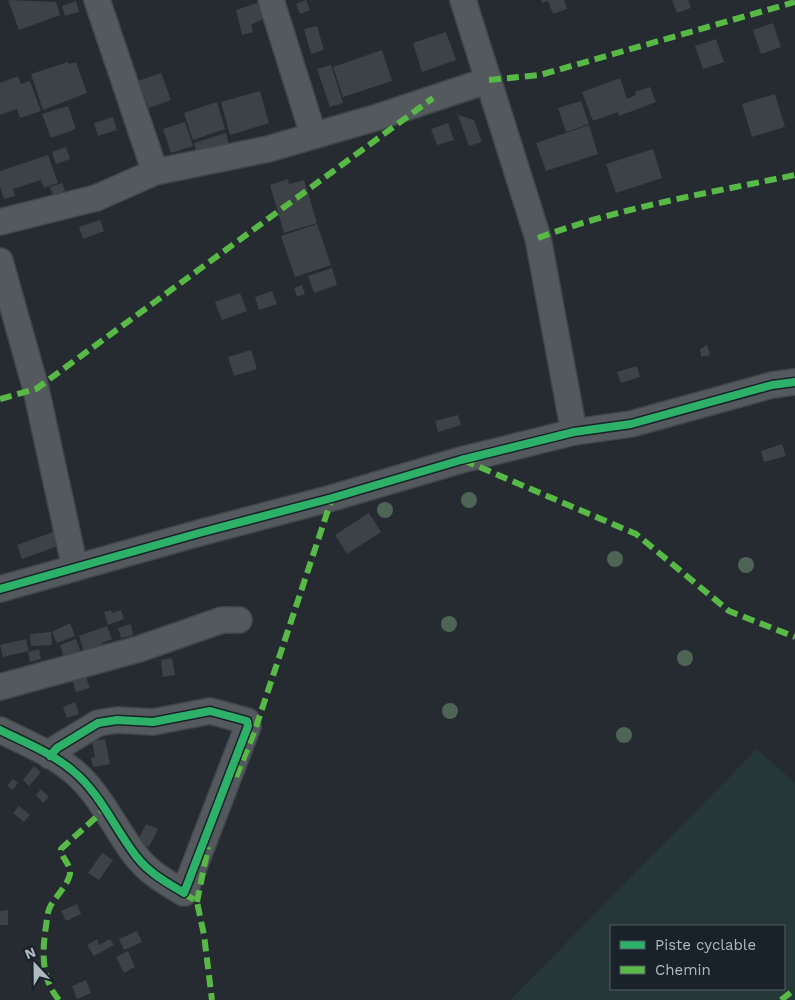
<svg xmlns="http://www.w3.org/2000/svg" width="795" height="1000" viewBox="0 0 795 1000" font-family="'Work Sans',sans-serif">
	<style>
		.green { fill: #253736; fill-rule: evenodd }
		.building { fill: #3d4246 }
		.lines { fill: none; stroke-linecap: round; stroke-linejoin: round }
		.minor-casing { stroke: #42474a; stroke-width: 28 }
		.minor { stroke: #54595e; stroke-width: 25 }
		.quiet { stroke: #58b947; stroke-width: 6; stroke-dasharray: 12 6; stroke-linecap: butt }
		.cycleway-casing { stroke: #192229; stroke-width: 11 }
		.cycleway { stroke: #2db169; stroke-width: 8 }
		.tree { fill: #4e6555 }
	</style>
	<rect width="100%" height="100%" fill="#252b30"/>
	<!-- green -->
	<path class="green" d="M757,749L795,783V1000H510ZM611,926H784V989H611Z"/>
	<!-- building -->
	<g class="building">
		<polygon points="8,0 56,2 60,15 19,30"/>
		<polygon points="306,0 310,10 300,14 296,4"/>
		<polygon points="541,0 564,0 567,9 553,14 548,1 542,3"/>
		<polygon points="672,0 688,0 691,8 677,13"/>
		<polygon points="76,1 79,12 65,16 62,6"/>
		<polygon points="257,3 263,19 251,25 253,32 242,35 236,10"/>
		<polygon points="773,23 781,47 761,54 753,30"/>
		<polygon points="317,26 324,50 311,54 304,29"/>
		<polygon points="446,32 456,60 422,72 413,43"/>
		<polygon points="716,39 724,62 703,69 695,46"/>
		<polygon points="382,50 392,81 343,97 333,67"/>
		<polygon points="68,62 69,64 76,62 87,93 43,110 31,74"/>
		<polygon points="331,65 343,103 330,107 317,69"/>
		<polygon points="161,73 171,100 149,108 138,81"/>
		<polygon points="18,76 21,84 30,81 41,111 20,118 17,109 0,115 0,83"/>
		<polygon points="620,78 627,99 636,95 635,92 650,87 656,102 619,116 618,112 593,121 582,92"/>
		<polygon points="260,91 269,123 230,135 221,102"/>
		<polygon points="775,94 785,127 752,137 742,104"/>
		<polygon points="581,101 589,124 566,132 558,108"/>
		<polygon points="217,102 225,129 193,140 184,113"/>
		<polygon points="68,106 76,129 51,138 42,114"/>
		<polygon points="458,115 474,120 482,142 469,146"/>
		<polygon points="113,117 117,130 98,136 94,123"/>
		<polygon points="185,122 193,146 171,153 163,129"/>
		<polygon points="448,123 454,140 437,145 431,129"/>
		<polygon points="589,125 598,154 546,171 536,143"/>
		<polygon points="226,133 229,145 197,154 194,143"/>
		<polygon points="66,147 70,159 56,164 52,152"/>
		<polygon points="653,149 662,178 616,193 606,164"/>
		<polygon points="48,155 58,183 44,188 41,180 13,189 15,196 4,199 0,187 0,171"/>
		<polygon points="288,179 289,184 304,180 317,223 284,233 270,185"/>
		<polygon points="62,183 65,191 53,195 50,187"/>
		<polygon points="100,220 104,231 83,239 79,227"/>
		<polygon points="317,224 331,265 295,277 281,236"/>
		<polygon points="332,268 337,285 314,293 308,276"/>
		<polygon points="302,285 305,294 297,297 294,288"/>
		<polygon points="272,291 277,304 259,310 255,297"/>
		<polygon points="240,293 247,311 222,320 215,302"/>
		<polygon points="707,345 710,355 701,357 700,349"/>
		<polygon points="251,350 257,369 234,376 228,357"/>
		<polygon points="637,366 640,377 621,383 617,372"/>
		<polygon points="458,415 461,425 438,432 435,421"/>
		<polygon points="782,444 786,456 764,462 761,451"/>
		<polygon points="369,513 381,532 347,554 335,535"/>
		<polygon points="53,532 58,546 22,559 17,545"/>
		<polygon points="111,610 112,613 121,610 124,619 108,625 104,612"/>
		<polygon points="70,623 75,636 57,643 52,632"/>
		<polygon points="131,624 133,635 121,638 118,628"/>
		<polygon points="107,626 112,639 102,643 104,648 85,655 79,636"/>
		<polygon points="51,632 52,645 31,646 30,634"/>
		<polygon points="26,639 29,651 3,657 0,645"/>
		<polygon points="76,639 80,650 64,657 60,645"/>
		<polygon points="39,649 41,659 30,662 28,652"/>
		<polygon points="172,658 175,675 163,677 161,660"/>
		<polygon points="85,675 90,688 76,692 72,679"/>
		<polygon points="75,702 79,714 67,718 63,707"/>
		<polygon points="105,739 110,764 93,767 91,758 95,757 92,741"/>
		<polygon points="34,766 41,772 29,786 23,780"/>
		<polygon points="13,779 18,783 13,790 7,786"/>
		<polygon points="41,789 49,797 43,803 36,795"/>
		<polygon points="19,806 30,815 24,822 13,813"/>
		<polygon points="146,824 158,829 149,847 137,842"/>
		<polygon points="102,853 113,860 99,880 88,873"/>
		<polygon points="77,904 81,914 66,921 61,911"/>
		<polygon points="8,910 8,925 0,925 0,911"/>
		<polygon points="137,931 142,942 124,950 119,939"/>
		<polygon points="97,939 99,945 110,939 114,945 94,956 87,945"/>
		<polygon points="128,951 135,967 124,973 116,957"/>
		<polygon points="86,980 91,993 77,999 72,986"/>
	</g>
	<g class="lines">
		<defs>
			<g id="minor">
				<polyline points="97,0 155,172"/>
				<polyline points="271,0 313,134"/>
				<polyline points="463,0 538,238 574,432"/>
				<polyline points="0,222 96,198 155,172 268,149 378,117 489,80"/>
				<polyline points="0,261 36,389 75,568"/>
				<polyline points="0,589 199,533 332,498 461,460 574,432 631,424 772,385 795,382"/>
				<polyline points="0,687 139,649 222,620 239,620"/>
				<path d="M0,730C24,742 52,753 73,771C100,793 115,829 136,856C149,873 166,882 184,893L248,726L247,721L210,711L153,722L117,720L98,723L57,748L50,756"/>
			</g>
		</defs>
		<!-- minor casing -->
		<use href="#minor" class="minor-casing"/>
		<!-- minor -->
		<use href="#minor" class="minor"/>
		<!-- quiet -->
		<g class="quiet">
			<polyline points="489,80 540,75 795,2"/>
			<path d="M538,238C621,207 709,193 795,175"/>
			<polyline points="0,399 36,389 433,98"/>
			<polyline points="463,460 636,534 729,611 795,637"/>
			<polyline points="236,777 255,730 332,498"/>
			<polyline points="184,893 197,902 204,935 212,1000"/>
			<polyline points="197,902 208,847"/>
			<path d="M59,1000C41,979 42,952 46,926C47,920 47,913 50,907C55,897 68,885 70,874C71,864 61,858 61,849L104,810"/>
			<polyline points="781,1000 795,989"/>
		</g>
		<defs>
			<g id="cycleway">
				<polyline points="0,589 199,533 332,498 461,460 574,432 631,424 772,385 795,382"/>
				<path d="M0,730C24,742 52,753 73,771C100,793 115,829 136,856C149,873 166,882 184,893L248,726L247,721L210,711L153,722L117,720L98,723L57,748L50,756"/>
			</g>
		</defs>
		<!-- cycleway casing -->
		<use href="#cycleway" class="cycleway-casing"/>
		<!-- cycleway -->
		<use href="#cycleway" class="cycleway"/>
	</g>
	<!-- trees -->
	<g class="tree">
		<circle cx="469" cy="500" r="8"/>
		<circle cx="385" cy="510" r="8"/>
		<circle cx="615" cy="559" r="8"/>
		<circle cx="746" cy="565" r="8"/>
		<circle cx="449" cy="624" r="8"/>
		<circle cx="685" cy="658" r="8"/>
		<circle cx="450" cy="711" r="8"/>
		<circle cx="624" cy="735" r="8"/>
	</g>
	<!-- legend -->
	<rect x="610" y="925" width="175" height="65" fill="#192229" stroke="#555e66"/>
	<rect x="620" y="941" width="25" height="8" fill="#2db169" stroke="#555e66"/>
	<text x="655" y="950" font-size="15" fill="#aeb8c1">Piste cyclable</text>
	<rect x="620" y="966" width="25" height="8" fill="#58b947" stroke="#555e66"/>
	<text x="655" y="975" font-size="15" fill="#aeb8c1">Chemin</text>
	<!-- north arrow -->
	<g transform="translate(35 965) rotate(338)" stroke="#192229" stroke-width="4" paint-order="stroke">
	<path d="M0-4L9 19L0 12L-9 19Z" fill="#aeb8c1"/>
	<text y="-8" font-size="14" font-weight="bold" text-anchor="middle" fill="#aeb8c1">N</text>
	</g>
</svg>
